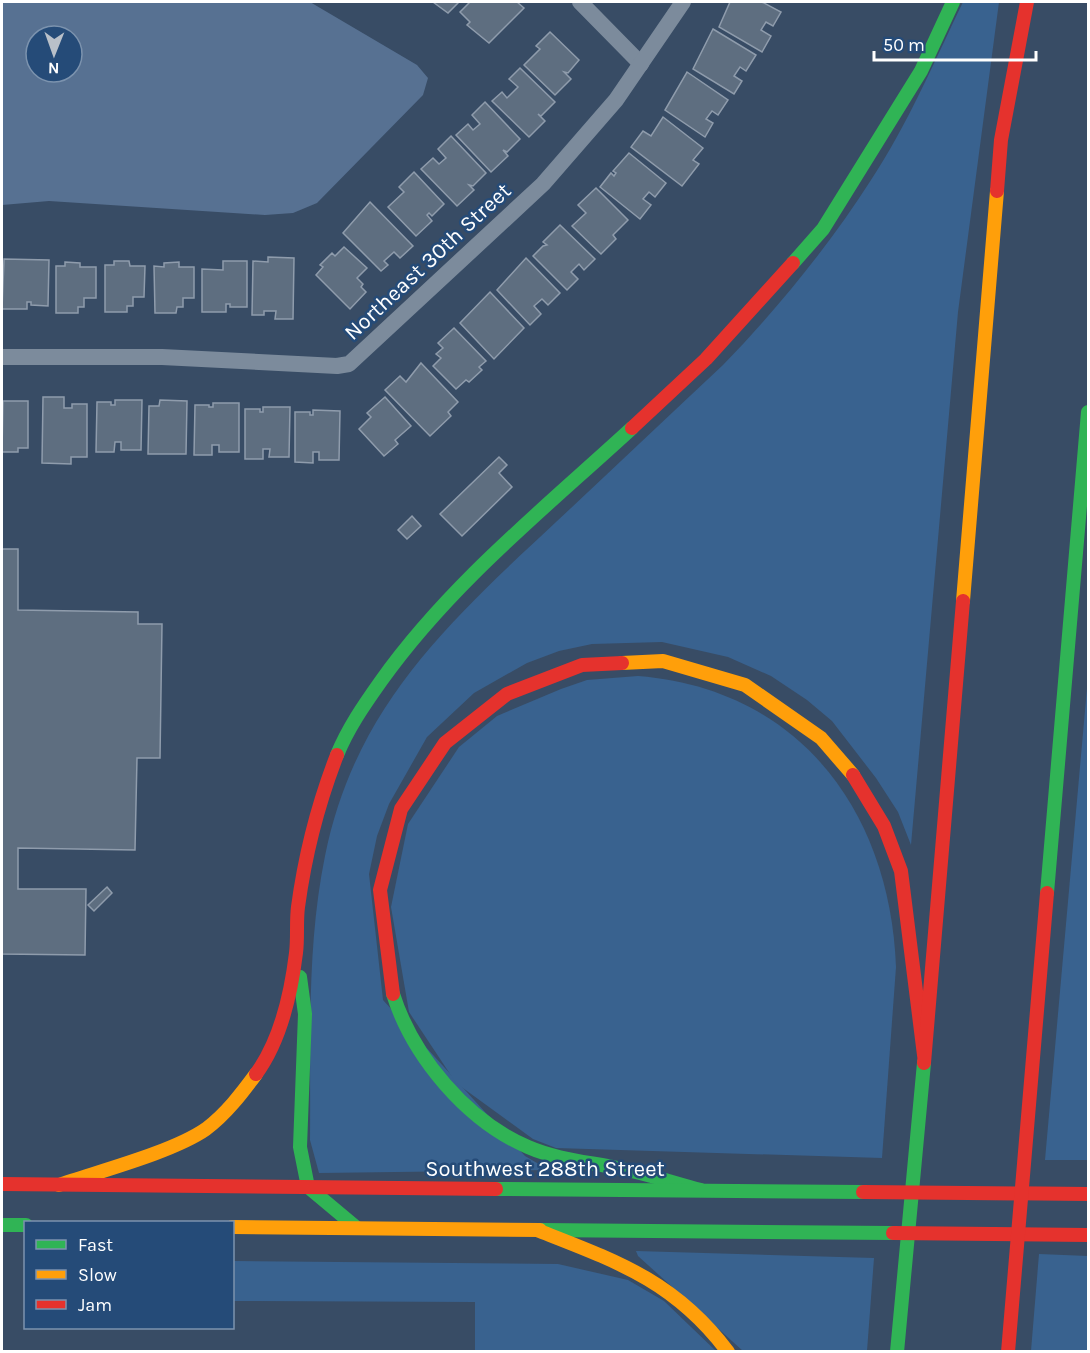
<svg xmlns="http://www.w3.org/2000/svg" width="1090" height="1353" viewBox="0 0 1090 1353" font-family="Karla,sans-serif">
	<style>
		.green { fill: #39628f }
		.water { fill: #577192; fill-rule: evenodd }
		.building { fill: #5e6e80; stroke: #8f9cac; stroke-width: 1.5 }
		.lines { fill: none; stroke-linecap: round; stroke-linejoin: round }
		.street { stroke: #7c8b9c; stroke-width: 16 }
		.fast { stroke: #30b455; stroke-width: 14 }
		.slow { stroke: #ff9f0a; stroke-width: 14 }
		.jam { stroke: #e5322d; stroke-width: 14 }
		.labels { text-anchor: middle; stroke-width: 5; stroke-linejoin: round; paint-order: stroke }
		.street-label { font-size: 22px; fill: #fff; stroke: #254b78 }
	</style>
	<rect width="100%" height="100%" fill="#384c65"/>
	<!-- green -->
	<g class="green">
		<path d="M963,2H999L958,312L911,845L898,812L876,778L832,721L807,700L771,676L728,657L662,642L592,644L559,651L527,663L474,693L427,737L389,804L377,836L369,874L383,1000L525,1156L549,1170L319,1173L310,1140C311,1046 306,949 325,856C355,706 450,621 556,522C612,470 667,417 723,365C778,308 828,247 871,180C908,124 934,62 963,2Z"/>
		<path d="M638,676C800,689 890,812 896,967L882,1158L556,1148L533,1139L456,1083L409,1012L391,907L408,824L459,747L497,716L561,689L587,680Z"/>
		<polygon points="1088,677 1088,1160 1045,1160"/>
		<polygon points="636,1251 874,1258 867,1351 743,1351 638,1256"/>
		<polygon points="1039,1254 1088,1256 1088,1351 1031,1351"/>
		<polygon points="233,1261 558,1264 628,1280 664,1301 716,1351 475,1351 475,1302 233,1301"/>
	</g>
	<!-- water -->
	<path class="water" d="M2,2H310L417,65L428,78L423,95L317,203L293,213L265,215L49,201L2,205ZM36,36H72V72H36Z"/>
	<!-- building -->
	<g class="building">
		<polygon points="433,2 459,2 448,13"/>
		<polygon points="470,2 517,2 524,8 489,43 467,25 470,22 460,12"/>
		<polygon points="730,2 762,2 781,12 773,26 766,22 761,30 771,36 762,52 719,27"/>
		<polygon points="713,29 756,55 746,71 740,67 734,76 742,81 734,94 693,69"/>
		<polygon points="550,32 579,60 568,73 564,72 571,79 555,95 524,65 540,49 536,46"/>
		<polygon points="520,68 555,102 541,116 538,114 545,121 529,137 492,101 502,92 507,98 518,87 509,79"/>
		<polygon points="687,72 728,100 718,115 712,111 706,119 713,123 705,137 665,110"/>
		<polygon points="485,102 520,139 507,152 503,150 508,156 491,172 456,135 468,124 473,130 480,124 472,115"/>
		<polygon points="663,117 703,148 693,160 699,164 682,186 631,147 643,131 651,136"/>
		<polygon points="451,136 486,173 473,186 469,185 474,190 457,206 421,169 433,158 439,164 446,158 438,149"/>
		<polygon points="629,153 666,183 655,197 649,192 643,199 651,205 640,219 600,187 611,173 614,176 616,173 613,171"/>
		<polygon points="414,172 444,204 432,216 429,213 427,215 432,221 416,236 388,207 404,192 399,187"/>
		<polygon points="596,188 628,220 613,235 616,239 601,254 572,226 586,213 578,205"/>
		<polygon points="370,202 413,246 400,258 394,252 384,261 388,265 381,271 343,233"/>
		<polygon points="560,225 595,259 584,270 579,264 571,272 578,279 567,290 533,256 543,246 547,245 543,242"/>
		<polygon points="344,247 367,268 357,278 363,284 361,287 366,292 350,309 316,275 323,267 320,265 332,253 335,256"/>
		<polygon points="268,257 294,258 293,319 275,319 276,311 264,311 264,315 252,315 253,261 268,262"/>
		<polygon points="526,258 560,293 548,305 542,299 534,306 541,314 530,325 497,290"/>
		<polygon points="4,259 49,260 48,306 31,305 31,302 27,302 27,309 2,309"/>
		<polygon points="114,261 129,261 130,266 145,266 144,297 133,297 133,306 127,306 127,312 105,312 105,265 114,265"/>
		<polygon points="223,261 247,261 247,307 230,307 230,304 226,304 226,312 202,312 202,269 223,270"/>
		<polygon points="65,262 80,263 80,267 96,267 96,298 84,298 84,307 78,307 78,313 56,313 56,266 65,266"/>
		<polygon points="179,262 179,267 194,267 194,298 183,298 183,307 177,307 176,313 155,313 154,266 164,267 164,263"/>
		<polygon points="490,292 524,328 494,359 460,323"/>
		<polygon points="454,328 486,361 479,367 482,370 469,382 466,380 456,389 433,366 441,358 436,354 443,348 438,343"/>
		<polygon points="421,363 458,402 448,412 451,416 430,436 385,390 400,376 406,382"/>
		<polygon points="43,397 64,397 64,408 72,408 72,404 87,404 87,457 71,457 71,464 42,463"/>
		<polygon points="385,397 411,426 395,440 398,444 384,456 359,429 371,417 367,413"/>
		<polygon points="115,400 142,400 141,450 121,450 121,442 115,442 114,452 96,452 97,402 111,402 111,405 115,405"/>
		<polygon points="160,400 187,401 186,454 148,454 149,406 159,406"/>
		<polygon points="3,401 28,401 28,448 18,448 18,452 2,452"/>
		<polygon points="213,403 239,403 239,452 219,452 219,445 212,445 212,455 194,455 195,405 209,405 209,407 213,407"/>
		<polygon points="263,407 290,407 289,457 269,457 270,449 263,449 263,459 245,459 245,409 260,409 260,412 263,412"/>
		<polygon points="313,410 340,411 339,460 319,460 319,452 313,452 313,463 295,462 295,412 310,412 310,415 313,415"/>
		<polygon points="499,457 507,465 499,473 512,487 462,536 440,514"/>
		<polygon points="412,516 421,526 407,539 398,530"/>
		<polygon points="2,549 18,549 18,610 138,612 138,624 162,624 160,758 137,758 135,850 18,848 18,889 86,889 85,955 2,954"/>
		<polygon points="107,887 112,893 94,911 88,905"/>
	</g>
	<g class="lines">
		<!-- street -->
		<g class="street">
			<polyline points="580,2 641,64"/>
			<polyline points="2,357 162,357 337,366 349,364 543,184 616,100 683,2"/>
		</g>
		<!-- fast -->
		<g class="fast">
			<polyline points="793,263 823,229 921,71 953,2"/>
			<path d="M337,755C348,728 364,705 381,681C450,584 545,508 632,428"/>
			<polyline points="1047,893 1088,412"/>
			<polyline points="300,977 305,1014 300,1147 308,1187 357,1228"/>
			<path d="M393,994C413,1057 467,1121 528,1147C558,1160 590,1162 622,1169C648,1174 674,1183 701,1190"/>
			<polyline points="496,1189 863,1192"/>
			<polyline points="2,1225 26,1225"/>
			<polyline points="540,1230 893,1233"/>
			<polyline points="897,1352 924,1063"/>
		</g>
		<!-- slow -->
		<g class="slow">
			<polyline points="963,601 997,191"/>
			<polyline points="622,663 663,661 745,685 821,738 853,775"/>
			<path d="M59,1185C100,1171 173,1152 206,1129C226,1114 242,1093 256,1074"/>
			<polyline points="232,1227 540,1230"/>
			<path d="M537,1230C616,1261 675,1281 728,1352"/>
		</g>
		<!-- jam -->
		<g class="jam">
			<polyline points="997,191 1001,140 1027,2"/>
			<polyline points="632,428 706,359 793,263"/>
			<polyline points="853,775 884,826 901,871 924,1055"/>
			<polyline points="393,994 380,890 401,809 445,743 507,694 582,665 622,663"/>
			<polyline points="924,1063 963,601"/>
			<path d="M256,1074C281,1040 291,994 296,953C298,938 296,922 298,907C305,855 318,804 337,755"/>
			<polyline points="2,1184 496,1189"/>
			<polyline points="863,1192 1088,1194"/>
			<polyline points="893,1233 1088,1235"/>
			<polyline points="1008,1352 1047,893"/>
		</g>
	</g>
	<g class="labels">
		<!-- street labels -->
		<g class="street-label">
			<text transform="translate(427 261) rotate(-43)" y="8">Northeast 30th Street</text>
			<text x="545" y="1176">Southwest 288th Street</text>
		</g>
	</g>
	<!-- border -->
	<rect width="1090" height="1353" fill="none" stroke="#ffffff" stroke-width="6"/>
	<!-- legend -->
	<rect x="24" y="1221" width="210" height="108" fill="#254b78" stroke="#7c93ae" stroke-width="1.5"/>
	<rect x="36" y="1240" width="30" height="9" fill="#30b455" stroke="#7c93ae" stroke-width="1.5"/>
	<text x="78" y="1251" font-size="18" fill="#ffffff">Fast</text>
	<rect x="36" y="1270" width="30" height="9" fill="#ff9f0a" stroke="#7c93ae" stroke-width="1.5"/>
	<text x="78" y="1281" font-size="18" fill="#ffffff">Slow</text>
	<rect x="36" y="1300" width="30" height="9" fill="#e5322d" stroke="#7c93ae" stroke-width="1.5"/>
	<text x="78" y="1311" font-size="18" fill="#ffffff">Jam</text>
	<!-- north arrow -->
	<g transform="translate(54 54) rotate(181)"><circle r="28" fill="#254b78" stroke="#7c93ae" stroke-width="1.5"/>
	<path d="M0-4.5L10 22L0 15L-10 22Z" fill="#b9c0c9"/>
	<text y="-9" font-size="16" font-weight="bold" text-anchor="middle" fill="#ffffff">N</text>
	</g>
	<!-- scale -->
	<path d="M874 51v9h162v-9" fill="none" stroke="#ffffff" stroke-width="3"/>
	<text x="883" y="51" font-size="18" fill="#ffffff" stroke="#254b78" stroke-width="4.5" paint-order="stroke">50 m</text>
</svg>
